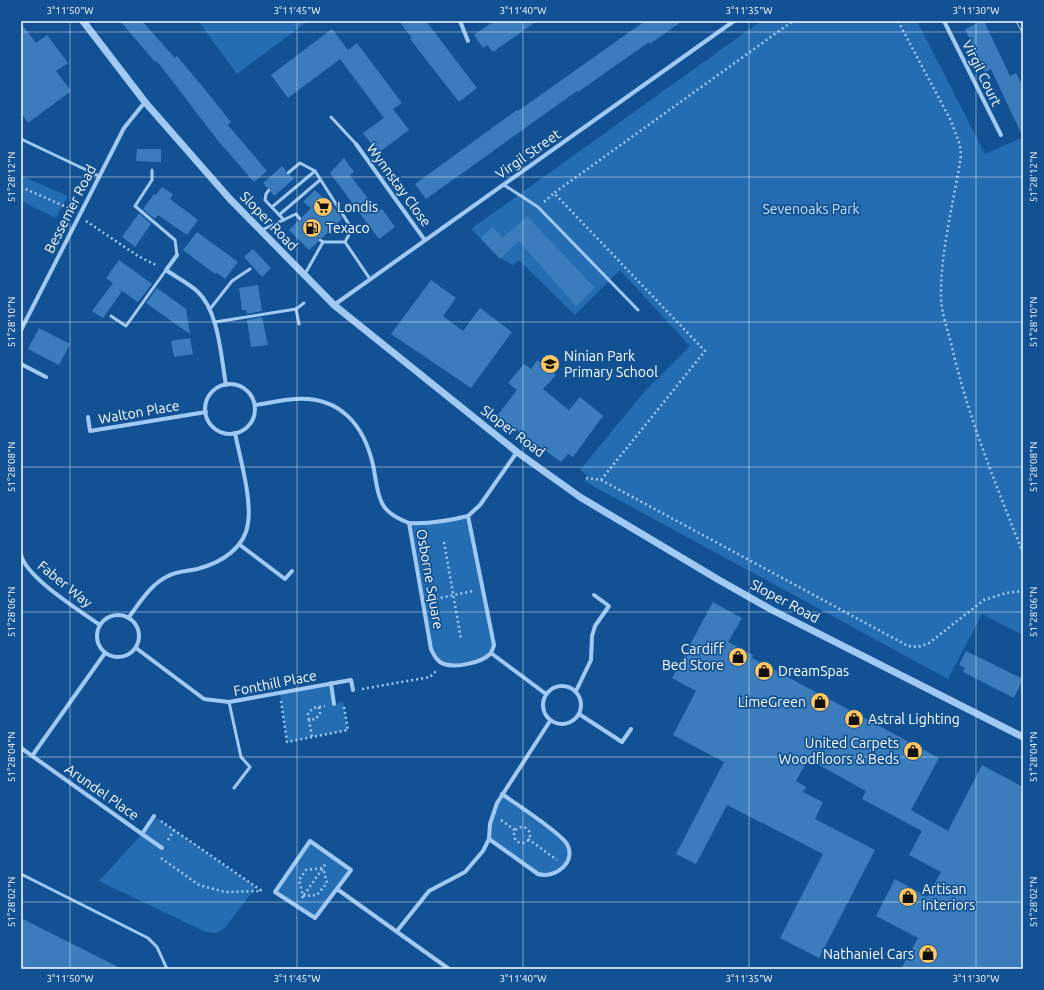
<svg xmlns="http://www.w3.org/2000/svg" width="1044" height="990" viewBox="0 0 1044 990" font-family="Ubuntu,sans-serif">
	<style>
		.green { fill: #246db3 }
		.building { fill: #3b7cbc }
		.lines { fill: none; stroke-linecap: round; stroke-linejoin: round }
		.path { stroke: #a0caf3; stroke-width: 2.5; stroke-dasharray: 2 3; stroke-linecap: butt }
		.service { stroke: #a0caf3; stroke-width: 3 }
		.minor { stroke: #a0caf3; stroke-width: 4 }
		.tertiary { stroke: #a0caf3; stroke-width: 7 }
		.rail-casing { stroke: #fff; stroke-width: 4.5 }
		.rail { stroke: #125294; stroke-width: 3; stroke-dasharray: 9; stroke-linecap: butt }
		.ticks { fill: none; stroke: #fff; stroke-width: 1; stroke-opacity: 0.45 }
		.labels { text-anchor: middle; stroke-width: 3.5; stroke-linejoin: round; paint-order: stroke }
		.street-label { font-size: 14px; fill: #fff; stroke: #125294 }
		.poi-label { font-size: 14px; fill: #fff; stroke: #125294; text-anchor: start }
		.park-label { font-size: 14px; fill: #c7e3fd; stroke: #125294 }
		.neatline { fill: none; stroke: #fff; stroke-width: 1.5 }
		.ticks-label { font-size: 10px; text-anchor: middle; fill: #fff }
	</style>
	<rect width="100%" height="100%" fill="#125294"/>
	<!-- green -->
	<g class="green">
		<polygon points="198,21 308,21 237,74"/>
		<polygon points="761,21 917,21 985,154 1021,138 1023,142 1023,635 982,614 948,679 584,481 588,476 580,470 645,391 690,346 620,270 575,315 519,260 513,265 502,259 471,229"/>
		<polygon points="21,176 68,196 56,218 21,201"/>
		<path d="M468,516L494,645C488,666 461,663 443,664L431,650L409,523L429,524Z"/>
		<polygon points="331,683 334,704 343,702 348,730 287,742 280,693"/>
		<path d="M502,794L563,839C573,851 567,861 559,872L538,874L489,839L490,824Z"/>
		<polygon points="154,816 256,887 224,929 216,933 206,932 99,881 142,834"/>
		<polygon points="310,841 351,870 315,918 275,892"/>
	</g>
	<!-- building -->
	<g class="building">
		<polygon points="120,21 142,21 175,58 177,56 207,92 231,122 228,125 267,171 254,182 219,142 157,61 155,62"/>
		<polygon points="399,21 426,21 477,88 459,102 410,39 412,38"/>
		<polygon points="494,21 537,21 493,52 487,45 483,48 474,35"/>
		<polygon points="645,21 682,21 650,44 649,42 578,92 577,91 426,199 415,184 517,110 518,111"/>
		<polygon points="982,21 984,21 1010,76 1016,73 1023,87 1023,137 991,69 985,72 965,29"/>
		<polygon points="21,23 36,43 47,35 68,63 56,71 71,91 28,123 21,113"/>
		<polygon points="332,29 348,50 357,43 402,103 393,109 409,130 378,153 363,133 384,118 340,59 288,98 271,75"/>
		<polygon points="137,149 161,149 161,162 136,161"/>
		<polygon points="344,158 354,172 350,175 378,212 382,209 395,227 379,239 330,173"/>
		<polygon points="282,166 286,171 286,175 290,175 294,179 274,196 271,192 271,188 267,188 263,183"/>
		<polygon points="162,187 173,194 170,199 198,220 187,235 158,215 155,219 143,209 154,194 156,195"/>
		<polygon points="315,190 337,211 342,219 322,238 318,238 318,242 309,250 289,230 298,221 302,221 302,217 311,208 303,202"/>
		<polygon points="139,213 151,224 135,247 122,237"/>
		<polygon points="527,216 595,288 576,306 519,241 500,259 480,238 493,227 503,238"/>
		<polygon points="197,232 238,262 225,279 217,273 215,274 183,250"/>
		<polygon points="253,249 271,268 262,277 244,257"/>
		<polygon points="119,260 152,284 138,302 122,291 103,318 92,311 113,283 106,278"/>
		<polygon points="431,280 456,298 443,316 463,331 480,308 512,332 471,388 391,334"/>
		<polygon points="258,285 262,311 247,314 246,310 242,310 239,288"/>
		<polygon points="157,288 186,309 190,334 146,303"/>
		<polygon points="262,317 268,345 251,347 247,320"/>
		<polygon points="39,328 70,344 59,365 28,349"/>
		<polygon points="190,338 193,354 174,357 171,341"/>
		<polygon points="537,360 556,375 543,389 569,410 580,397 603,416 573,457 568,454 561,462 497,416 517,390 508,383 524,364 531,369"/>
		<polygon points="713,602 742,618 728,642 753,655 752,658 939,758 911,810 948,831 982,765 1023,787 1023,961 1019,969 901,969 918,938 876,916 895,879 927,897 941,872 909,855 922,831 862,799 866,791 808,759 796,781 806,787 803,792 823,802 815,819 875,850 819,958 780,938 823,854 727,805 696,864 676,854 724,762 673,735 696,691 672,678"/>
		<polygon points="966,651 1023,679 1014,698 963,672 965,668 959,665"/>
		<polygon points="21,918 122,969 21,969"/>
	</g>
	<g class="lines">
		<!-- path -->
		<g class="path">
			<path d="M898,21L951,121L960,145L961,155C954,203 940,251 941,299C942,315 948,331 952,347C968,417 996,485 1023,553"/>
			<polyline points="21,187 73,210"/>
			<polyline points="544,202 554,193"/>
			<polyline points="86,221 138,256 158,266"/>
			<polyline points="586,478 601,480 908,646 918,647 929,643 984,600 1006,593 1023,591"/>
			<polyline points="601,480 705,351 554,193 793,21"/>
			<polyline points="444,542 461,639"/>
			<polyline points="431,600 473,591"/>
			<polyline points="362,689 430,677 437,670"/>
			<polyline points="281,701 287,742 348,730 344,707"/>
			<polyline points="319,707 325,706"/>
			<polyline points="309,720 308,714 313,708 319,707 320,713 316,719 309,720 312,737"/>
			<polyline points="501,820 516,831"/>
			<polyline points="161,821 262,891"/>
			<circle cx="522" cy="835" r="8"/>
			<polyline points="528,839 557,860"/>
			<polyline points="168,840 174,830"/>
			<polyline points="161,858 199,885 225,892 262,891"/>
			<polyline points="304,895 323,868"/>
			<polyline points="303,896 317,895 327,883 323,868"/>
			<polyline points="302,898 303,896 299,880 306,870 323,868 326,863"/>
		</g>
		<!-- service -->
		<g class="service">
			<polyline points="331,117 356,144"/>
			<polyline points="21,139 99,176"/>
			<polyline points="152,170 152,180 135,206 175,240 177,255"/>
			<polyline points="288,173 300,163 315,171 352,229 345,242"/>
			<polyline points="504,185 538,207 638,310"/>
			<polyline points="269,190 266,194 265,200 284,220"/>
			<polyline points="272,207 315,171"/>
			<polyline points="279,215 320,180"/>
			<polyline points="262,230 296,214 300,219"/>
			<polyline points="323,242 345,242 370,279"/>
			<polyline points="305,274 323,242 320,240"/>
			<polyline points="210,309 232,281 250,269"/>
			<polyline points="296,309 304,303"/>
			<polyline points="111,316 126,326 166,270"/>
			<polyline points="215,322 296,309 299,324"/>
			<polyline points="229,702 241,757 250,767 234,788"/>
			<polyline points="21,874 148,938 157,947 167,969"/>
		</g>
		<!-- minor -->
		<g class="minor">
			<polyline points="460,21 468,41"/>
			<polyline points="944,21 1001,135"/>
			<polyline points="356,144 424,239"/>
			<path d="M177,255L166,270C176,277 188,283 197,291C219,311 221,357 226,385"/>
			<polyline points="334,305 734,21"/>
			<polyline points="21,330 124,128 145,102"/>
			<polyline points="21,364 46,377"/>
			<circle cx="230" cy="409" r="25"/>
			<path d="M255,405C268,403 282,400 295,399C340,396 364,425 373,465C376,478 377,499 386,509C392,516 401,520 409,523"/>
			<polyline points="88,417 90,431 206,412"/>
			<path d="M468,516L494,645C493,648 492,652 490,654C481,663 456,668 444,664C437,662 434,655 431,649L409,523C430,524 448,521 468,516Z"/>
			<polyline points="468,516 480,505 517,452"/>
			<polyline points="240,545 285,579 292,571"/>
			<path d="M21,555C27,578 79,610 100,625"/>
			<circle cx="118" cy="636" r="21"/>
			<path d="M129,617C140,602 151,584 168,576C177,571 188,571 197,569C221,563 245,548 248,523C252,499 240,458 235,433"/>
			<polyline points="136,648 204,699 229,702 351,680 353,690"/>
			<polyline points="491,653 546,694"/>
			<polyline points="331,683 334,704"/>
			<circle cx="562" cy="705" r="19"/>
			<polyline points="576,691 591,660 592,636 595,626 609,606 594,595"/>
			<polyline points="579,714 622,742 631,729"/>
			<polyline points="21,748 142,834 154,816"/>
			<polyline points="32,756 105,653"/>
			<polyline points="142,834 162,848"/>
			<path d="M489,839L538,874C555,879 577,862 567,844C561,833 515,803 502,794"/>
			<polygon points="310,841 351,870 315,918 275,892"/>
			<polyline points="337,889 449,969"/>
			<polyline points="397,931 429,891 465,872 483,851 489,839 490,824 497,803 550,721"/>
		</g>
		<!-- tertiary -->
		<polyline class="tertiary" points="83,21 145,102 229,198 334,305 517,452 580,497 719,580 772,610 1023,737"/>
		<defs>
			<polyline id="rail" points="1018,21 1023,30"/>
		</defs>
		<!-- rail casing -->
		<use href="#rail" class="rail-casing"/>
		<!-- rail -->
		<use href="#rail" class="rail"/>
	</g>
	<!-- ticks -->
	<path class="ticks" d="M70,21V969M297,21V969M523,21V969M749,21V969M976,21V969M21,32H1023M21,177H1023M21,322H1023M21,467H1023M21,612H1023M21,757H1023M21,902H1023"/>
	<!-- icons -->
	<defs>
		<symbol id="supermarket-disc" viewBox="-11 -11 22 22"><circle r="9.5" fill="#ffc861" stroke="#125294"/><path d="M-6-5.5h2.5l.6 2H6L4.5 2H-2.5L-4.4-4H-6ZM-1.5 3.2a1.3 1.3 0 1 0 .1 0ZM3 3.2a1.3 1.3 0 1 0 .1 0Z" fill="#111"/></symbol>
		<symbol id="fuel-disc" viewBox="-11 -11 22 22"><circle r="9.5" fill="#ffc861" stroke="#125294"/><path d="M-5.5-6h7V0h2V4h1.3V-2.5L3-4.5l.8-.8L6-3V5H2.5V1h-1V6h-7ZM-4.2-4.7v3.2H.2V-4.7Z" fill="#111"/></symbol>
		<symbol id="school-disc" viewBox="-11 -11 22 22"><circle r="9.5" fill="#ffc861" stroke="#125294"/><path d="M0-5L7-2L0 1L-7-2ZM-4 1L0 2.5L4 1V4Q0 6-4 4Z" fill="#111"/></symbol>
		<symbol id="shop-disc" viewBox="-11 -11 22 22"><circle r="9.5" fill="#ffc861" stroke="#125294"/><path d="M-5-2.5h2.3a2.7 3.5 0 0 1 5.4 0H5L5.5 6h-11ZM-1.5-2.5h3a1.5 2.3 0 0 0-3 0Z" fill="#111"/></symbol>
	</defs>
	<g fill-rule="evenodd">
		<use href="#supermarket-disc" x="312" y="196" width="22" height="22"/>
		<use href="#fuel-disc" x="301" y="217" width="22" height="22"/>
		<use href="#school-disc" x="539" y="353" width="22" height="22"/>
		<use href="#shop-disc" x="727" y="646" width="22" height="22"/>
		<use href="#shop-disc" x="753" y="660" width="22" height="22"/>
		<use href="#shop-disc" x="809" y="691" width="22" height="22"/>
		<use href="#shop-disc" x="843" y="708" width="22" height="22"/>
		<use href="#shop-disc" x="902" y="740" width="22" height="22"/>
		<use href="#shop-disc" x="897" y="886" width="22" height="22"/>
		<use href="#shop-disc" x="917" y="943" width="22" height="22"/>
	</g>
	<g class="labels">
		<!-- street labels -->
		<g class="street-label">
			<text transform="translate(982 73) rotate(64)" y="5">Virgil Court</text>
			<text transform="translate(528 154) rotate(-35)" y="5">Virgil Street</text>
			<text transform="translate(399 185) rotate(54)" y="5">Wynnstay Close</text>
			<text transform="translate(70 209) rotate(-63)" y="5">Bessemer Road</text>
			<text transform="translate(269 221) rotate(46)" y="5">Sloper Road</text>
			<text transform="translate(139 412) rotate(-10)" y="5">Walton Place</text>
			<text transform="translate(513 431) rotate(37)" y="5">Sloper Road</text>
			<text transform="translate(430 579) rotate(80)" y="5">Osborne Square</text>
			<text transform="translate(65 584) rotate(39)" y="5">Faber Way</text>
			<text transform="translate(785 601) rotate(28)" y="5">Sloper Road</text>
			<text transform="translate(275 683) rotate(-11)" y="5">Fonthill Place</text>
			<text transform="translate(102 792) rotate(35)" y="5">Arundel Place</text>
		</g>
		<!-- poi labels -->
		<g class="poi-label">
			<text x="337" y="212">Londis</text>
			<text x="326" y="233">Texaco</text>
			<text x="564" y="361">Ninian Park<tspan x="564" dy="16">Primary School</tspan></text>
			<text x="724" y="654" text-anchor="end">Cardiff<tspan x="724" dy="16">Bed Store</tspan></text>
			<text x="778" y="676">DreamSpas</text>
			<text x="806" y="707" text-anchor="end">LimeGreen</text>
			<text x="868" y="724">Astral Lighting</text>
			<text x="899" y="748" text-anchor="end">United Carpets<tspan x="899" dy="16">Woodfloors &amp; Beds</tspan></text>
			<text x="922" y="894">Artisan<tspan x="922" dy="16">Interiors</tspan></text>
			<text x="914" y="959" text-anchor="end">Nathaniel Cars</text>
		</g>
		<!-- park labels -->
		<g class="park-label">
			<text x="811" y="214">Sevenoaks Park</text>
		</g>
	</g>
	<!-- border -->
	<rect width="1044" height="990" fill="none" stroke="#125294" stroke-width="44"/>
	<rect x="22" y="22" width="1000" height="946" class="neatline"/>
	<g class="ticks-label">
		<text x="70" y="14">3°11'50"W</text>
		<text x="297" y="14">3°11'45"W</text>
		<text x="523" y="14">3°11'40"W</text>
		<text x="749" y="14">3°11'35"W</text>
		<text x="976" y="14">3°11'30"W</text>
		<text transform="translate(11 177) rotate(-90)" y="4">51°28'12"N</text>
		<text transform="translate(1033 177) rotate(-90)" y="4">51°28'12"N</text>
		<text transform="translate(11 322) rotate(-90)" y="4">51°28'10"N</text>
		<text transform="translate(1033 322) rotate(-90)" y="4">51°28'10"N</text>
		<text transform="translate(11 467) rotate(-90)" y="4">51°28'08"N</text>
		<text transform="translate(1033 467) rotate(-90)" y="4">51°28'08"N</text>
		<text transform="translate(11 612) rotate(-90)" y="4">51°28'06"N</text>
		<text transform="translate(1033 612) rotate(-90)" y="4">51°28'06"N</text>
		<text transform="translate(11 757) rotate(-90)" y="4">51°28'04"N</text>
		<text transform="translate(1033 757) rotate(-90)" y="4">51°28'04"N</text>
		<text transform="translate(11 902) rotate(-90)" y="4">51°28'02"N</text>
		<text transform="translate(1033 902) rotate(-90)" y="4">51°28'02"N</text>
		<text x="70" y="982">3°11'50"W</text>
		<text x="297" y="982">3°11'45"W</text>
		<text x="523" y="982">3°11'40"W</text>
		<text x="749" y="982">3°11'35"W</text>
		<text x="976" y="982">3°11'30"W</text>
	</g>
</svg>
